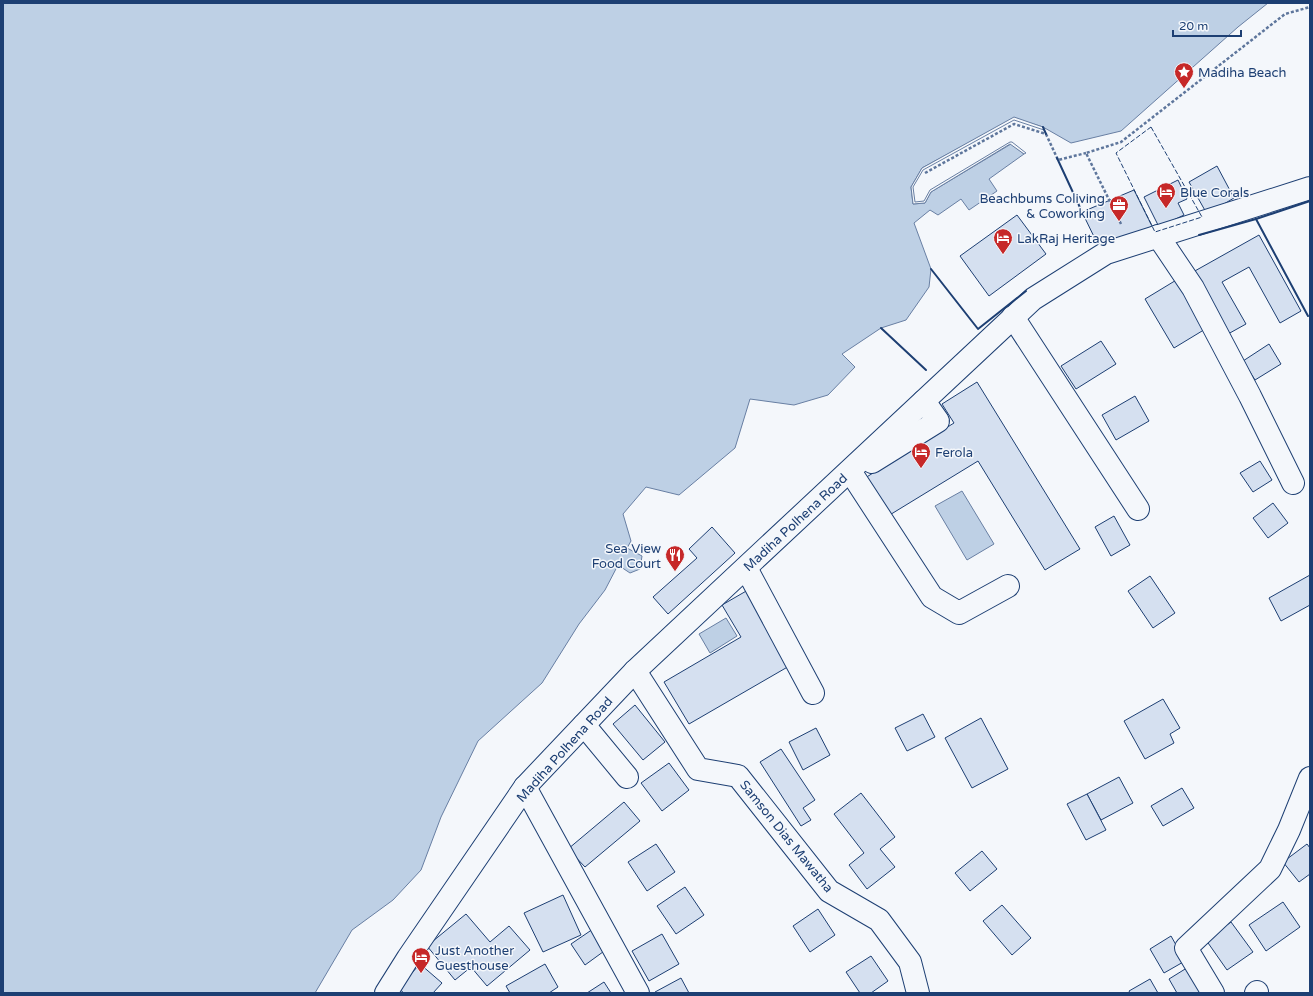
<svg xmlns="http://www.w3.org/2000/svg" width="1313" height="996" viewBox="0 0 1313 996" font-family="'Varela Round',sans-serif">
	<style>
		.water { fill: #bed0e5; stroke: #687fa3 }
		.pier { fill: #f4f7fb; stroke: #687fa3 }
		.building { fill: #d5e0f0; stroke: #1d3f73 }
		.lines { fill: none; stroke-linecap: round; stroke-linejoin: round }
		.minor-casing { stroke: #1d3f73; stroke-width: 24 }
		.path { stroke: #5e769c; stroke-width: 2.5; stroke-dasharray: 3 2; stroke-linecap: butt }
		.minor { stroke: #f4f7fb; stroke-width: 22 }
		.fence { stroke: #1d3f73; stroke-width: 1; stroke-dasharray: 5 2; stroke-linecap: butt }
		.wall { stroke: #1d3f73; stroke-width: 2 }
		.labels { text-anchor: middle; stroke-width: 3; stroke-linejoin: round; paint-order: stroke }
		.poi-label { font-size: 13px; fill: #1d3f73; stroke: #f4f7fb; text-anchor: start }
		.street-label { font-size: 13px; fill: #1d3f73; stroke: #f4f7fb }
	</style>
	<rect width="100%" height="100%" fill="#f4f7fb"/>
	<!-- water -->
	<g class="water">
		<polygon points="3,3 1268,3 1238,27 1121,131 1071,143 1043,127 1014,118 922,168 911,187 913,204 925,203 931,192 1011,144 1024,154 989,179 997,191 969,210 961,199 938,215 930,210 914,223 931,269 929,287 906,320 881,328 842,354 855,367 828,395 794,405 750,399 735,448 679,495 646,487 623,514 631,541 627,548 642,556 640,569 630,573 618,565 605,590 579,624 542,683 478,741 441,817 421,870 393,900 352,930 315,993 3,993"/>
		<polygon points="962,491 994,544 967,560 935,506"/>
		<polygon points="726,618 737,636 710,653 699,634"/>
	</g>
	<!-- pier -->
	<polygon class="pier" points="1014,117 1043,127 1044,130 1014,120 923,170 913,187 915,202 924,201 930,190 1010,142 1012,142 1026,153 1024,154 1010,144 931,192 925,203 913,204 911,187 922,168"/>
	<!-- building -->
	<g class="building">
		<polygon points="1217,166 1234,198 1207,214 1189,182"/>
		<polygon points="1178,180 1187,199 1178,203 1184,215 1159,227 1144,197"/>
		<polygon points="1134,190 1155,232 1100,249 1082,212"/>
		<polygon points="1017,215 1046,254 989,296 960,256"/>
		<polygon points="1259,235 1301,311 1280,323 1249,267 1222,282 1246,324 1228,334 1193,272"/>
		<polygon points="1178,279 1207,328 1174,348 1145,299"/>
		<polygon points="1101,341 1116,364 1076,389 1061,366"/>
		<polygon points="1269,344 1281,364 1255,380 1243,361"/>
		<polygon points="977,382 1080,549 1045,570 978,461 888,516 865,478 954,423 942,404"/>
		<polygon points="1135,396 1149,421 1116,440 1102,415"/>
		<polygon points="1260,461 1272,480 1253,492 1240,473"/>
		<polygon points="1273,503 1288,523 1268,538 1253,518"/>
		<polygon points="1114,516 1130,545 1111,556 1095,527"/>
		<polygon points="712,527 735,553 668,614 653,597 697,558 689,549"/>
		<polygon points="1310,575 1310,605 1281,621 1269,598"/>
		<polygon points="1150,576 1175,613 1153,628 1128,591"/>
		<polygon points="748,590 791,665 689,724 664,682 741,637 722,605"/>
		<polygon points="1163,699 1180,728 1170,734 1174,743 1145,759 1124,721"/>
		<polygon points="635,705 665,742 643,760 613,724"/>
		<polygon points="923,714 935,737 907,751 895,728"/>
		<polygon points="981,718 1008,769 972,788 945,738"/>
		<polygon points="816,728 830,755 803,770 789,742"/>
		<polygon points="781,749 815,800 803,808 811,820 801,826 760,762"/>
		<polygon points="669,763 689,790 662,811 641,783"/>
		<polygon points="1119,777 1133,803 1101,820 1087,794"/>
		<polygon points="1182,788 1194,808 1163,826 1151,806"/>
		<polygon points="861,793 895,837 880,849 895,867 867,889 849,865 864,853 834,814"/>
		<polygon points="1087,794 1106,830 1086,840 1067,804"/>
		<polygon points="624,802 640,821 585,867 568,849"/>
		<polygon points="656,844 675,872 647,891 628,862"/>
		<polygon points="1307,844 1310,848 1310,874 1299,882 1283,862"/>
		<polygon points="982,851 997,869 970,891 955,873"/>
		<polygon points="685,887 704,915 676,934 657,906"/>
		<polygon points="563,895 581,935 543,952 524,913"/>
		<polygon points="1283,902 1300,927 1266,951 1249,925"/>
		<polygon points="1002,905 1031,938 1012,955 983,921"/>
		<polygon points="818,909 835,935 810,952 793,926"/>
		<polygon points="466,914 490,942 509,926 530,950 487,986 471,967 455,980 427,946"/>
		<polygon points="1231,922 1253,952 1227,970 1206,940"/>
		<polygon points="593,929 607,949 585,965 571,944"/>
		<polygon points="662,934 679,964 649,981 632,951"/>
		<polygon points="1171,936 1185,961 1164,973 1150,949"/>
		<polygon points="871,956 888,981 871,993 860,993 846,972"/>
		<polygon points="420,964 442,983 433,993 404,993 398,988"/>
		<polygon points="545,964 558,987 549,993 510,993 506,986"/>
		<polygon points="1190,966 1206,993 1177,993 1169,979"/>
		<polygon points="681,978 689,993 655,993 655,992"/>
		<polygon points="1150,979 1158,993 1130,993 1129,991"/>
		<polygon points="604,982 611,993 587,993"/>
	</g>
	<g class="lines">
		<defs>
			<g id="minor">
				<polyline points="1158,236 1193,288 1250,396 1293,483"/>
				<polyline points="1013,317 1138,509"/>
				<polyline points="872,462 938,421 924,401"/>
				<polyline points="850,471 932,597 959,613 1008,586"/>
				<polyline points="746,568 813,693"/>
				<polyline points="635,671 698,769 738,776 829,891 879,920 910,962 918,993"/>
				<polyline points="584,725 627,777"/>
				<polyline points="525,787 638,993"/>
				<polyline points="386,993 408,958 525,787 635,671 1033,299 1106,253 1310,188"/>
				<polyline points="1213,993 1186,948 1270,869 1289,830 1310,778"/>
				<polyline points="1256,993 1257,992"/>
			</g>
		</defs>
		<!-- minor casing -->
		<use href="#minor" class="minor-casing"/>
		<!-- path -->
		<g class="path">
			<polyline points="925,173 1014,124 1046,134 1058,160 1086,153"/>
			<polyline points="1121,224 1086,153 1121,142 1285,14 1310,7"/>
		</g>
		<!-- minor -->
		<use href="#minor" class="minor"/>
		<!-- fence -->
		<polygon class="fence" points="1151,127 1202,217 1155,232 1116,153"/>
		<!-- wall -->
		<g class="wall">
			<polyline points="1043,127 1046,134"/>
			<polyline points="1057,158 1083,214"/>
			<polyline points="1256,219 1308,316"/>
			<polyline points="1199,235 1256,219 1310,201"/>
			<polyline points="931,269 978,329 1026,291"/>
			<polyline points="881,328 926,370"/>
		</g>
	</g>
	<!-- icons -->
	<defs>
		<symbol id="sight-pin" viewBox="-11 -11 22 30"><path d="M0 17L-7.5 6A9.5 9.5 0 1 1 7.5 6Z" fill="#c62828" stroke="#f4f7fb"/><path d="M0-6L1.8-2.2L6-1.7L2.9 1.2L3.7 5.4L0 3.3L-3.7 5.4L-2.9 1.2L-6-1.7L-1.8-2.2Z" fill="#fff"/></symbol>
		<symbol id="hotel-pin" viewBox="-11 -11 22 30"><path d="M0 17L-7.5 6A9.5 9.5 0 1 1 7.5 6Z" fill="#c62828" stroke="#f4f7fb"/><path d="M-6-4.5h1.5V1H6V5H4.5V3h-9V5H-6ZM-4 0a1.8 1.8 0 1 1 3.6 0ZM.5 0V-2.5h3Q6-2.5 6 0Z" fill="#fff"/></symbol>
		<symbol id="office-pin" viewBox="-11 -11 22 30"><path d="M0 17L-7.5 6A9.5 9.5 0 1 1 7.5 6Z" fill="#c62828" stroke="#f4f7fb"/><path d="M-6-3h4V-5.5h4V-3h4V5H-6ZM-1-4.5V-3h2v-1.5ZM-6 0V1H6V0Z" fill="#fff"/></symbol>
		<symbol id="restaurant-pin" viewBox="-11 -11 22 30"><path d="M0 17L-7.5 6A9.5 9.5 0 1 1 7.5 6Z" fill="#c62828" stroke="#f4f7fb"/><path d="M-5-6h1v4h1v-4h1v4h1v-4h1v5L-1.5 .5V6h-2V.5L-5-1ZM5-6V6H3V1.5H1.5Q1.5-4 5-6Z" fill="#fff"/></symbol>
	</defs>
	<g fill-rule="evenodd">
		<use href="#sight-pin" x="1173" y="61" width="22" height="30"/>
		<use href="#hotel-pin" x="1155" y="181" width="22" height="30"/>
		<use href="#office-pin" x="1108" y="194" width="22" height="30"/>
		<use href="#hotel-pin" x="992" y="227" width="22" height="30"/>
		<use href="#hotel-pin" x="910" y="441" width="22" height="30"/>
		<use href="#restaurant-pin" x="664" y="544" width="22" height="30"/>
		<use href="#hotel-pin" x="410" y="946" width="22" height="30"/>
	</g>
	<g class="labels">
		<!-- poi labels -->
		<g class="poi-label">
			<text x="1198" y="77">Madiha Beach</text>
			<text x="1180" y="197">Blue Corals</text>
			<text x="1105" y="203" text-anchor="end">Beachbums Coliving<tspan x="1105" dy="15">&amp; Coworking</tspan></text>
			<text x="1017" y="243">LakRaj Heritage</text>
			<text x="935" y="457">Ferola</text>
			<text x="661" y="553" text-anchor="end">Sea View<tspan x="661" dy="15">Food Court</tspan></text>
			<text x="435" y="955">Just Another<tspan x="435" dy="15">Guesthouse</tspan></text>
		</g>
		<!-- street labels -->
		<g class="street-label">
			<text transform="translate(795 522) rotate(-43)" y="5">Madiha Polhena Road</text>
			<text transform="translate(564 749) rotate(-48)" y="5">Madiha Polhena Road</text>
			<text transform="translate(787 836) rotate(51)" y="5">Samson Dias Mawatha</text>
		</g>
	</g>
	<!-- border -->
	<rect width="1313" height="996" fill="none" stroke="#1d3f73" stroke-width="8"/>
	<!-- scale -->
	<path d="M1173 30v6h68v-6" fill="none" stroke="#1d3f73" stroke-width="2"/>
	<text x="1179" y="30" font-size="12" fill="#1d3f73" stroke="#f4f7fb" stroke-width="3" paint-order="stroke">20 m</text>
</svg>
